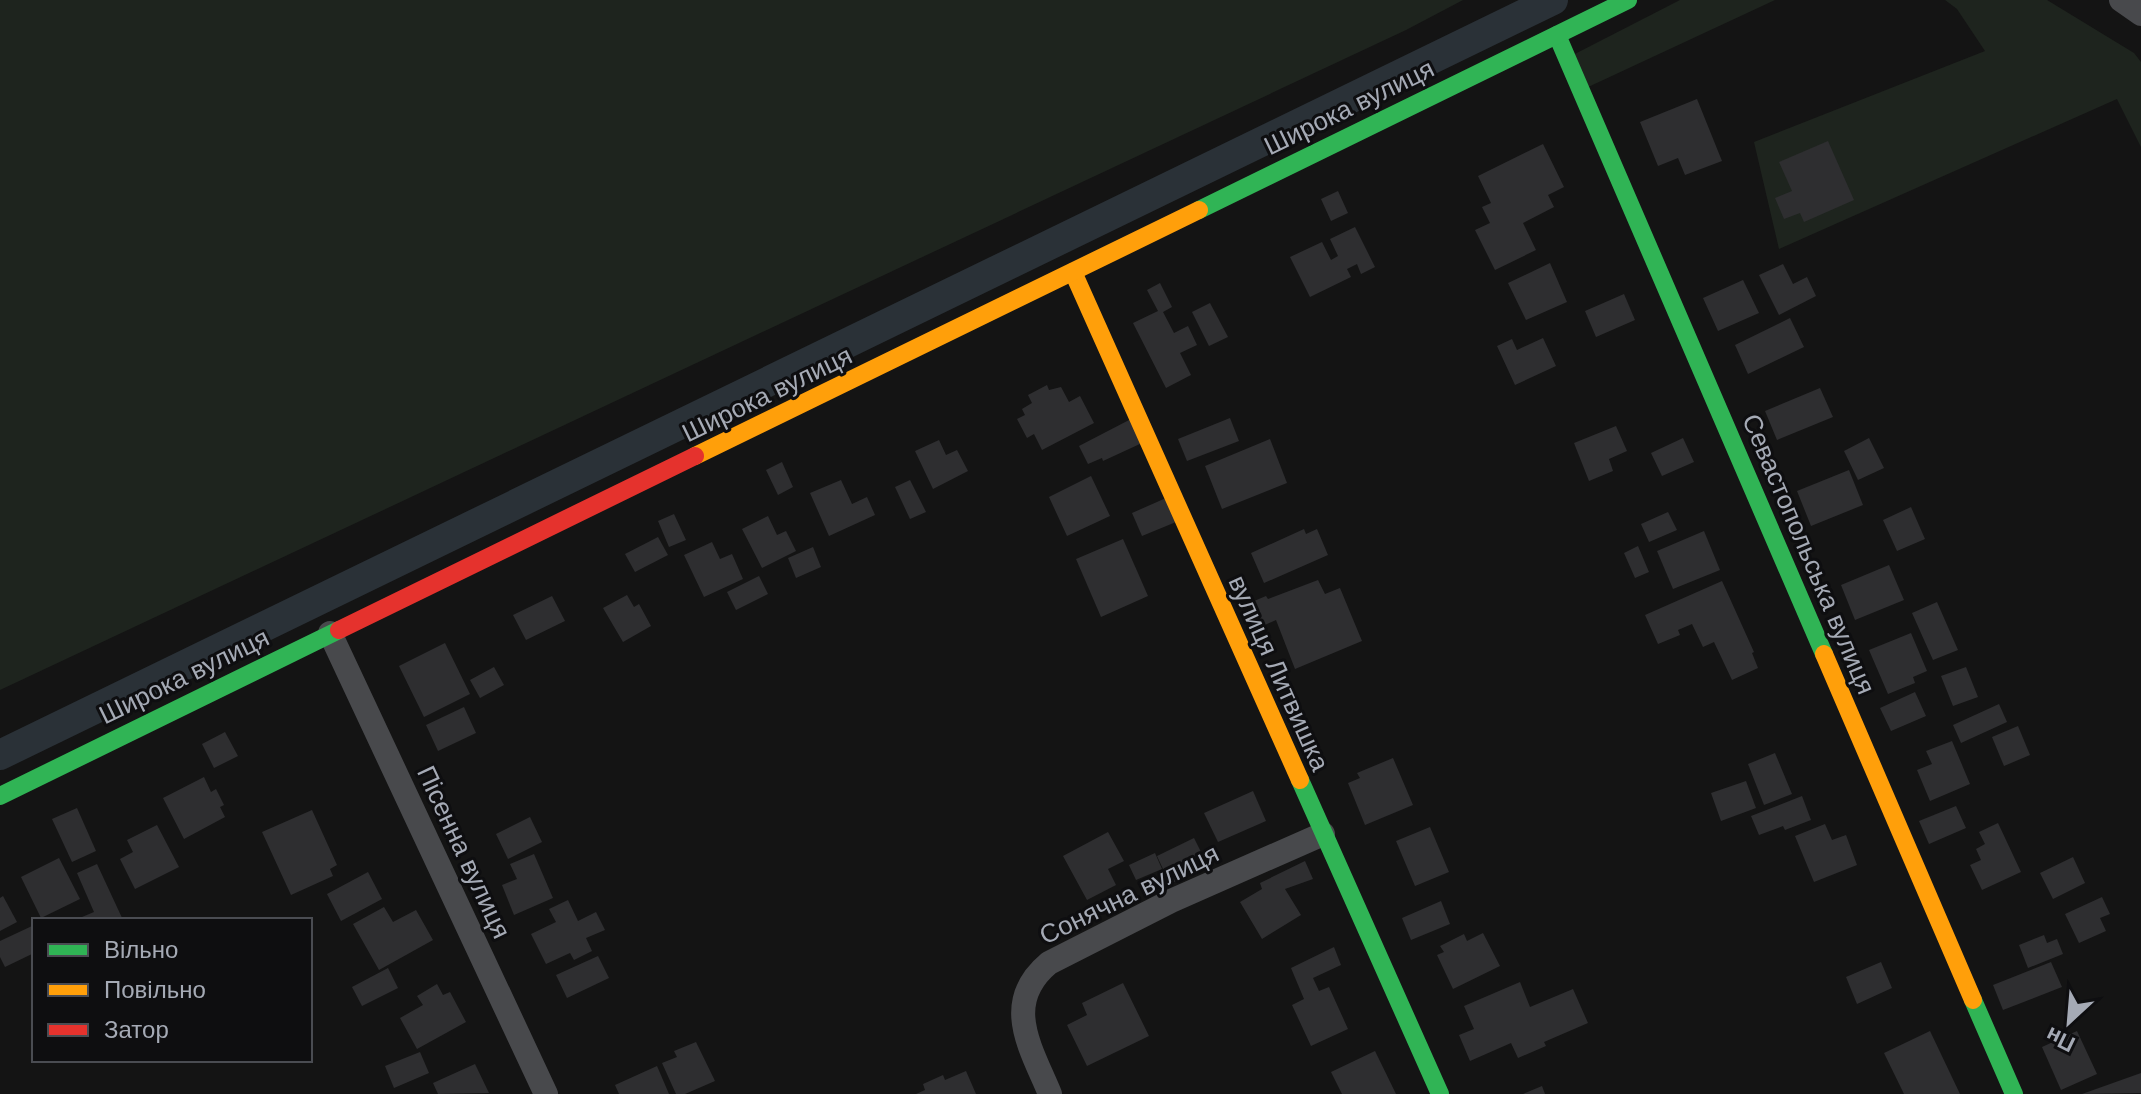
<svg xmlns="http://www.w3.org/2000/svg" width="2141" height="1094" viewBox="0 0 2141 1094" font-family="Helvetica,sans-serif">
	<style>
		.green { fill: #1e241e }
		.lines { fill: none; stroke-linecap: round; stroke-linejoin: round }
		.canal { stroke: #2a3137; stroke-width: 30 }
		.building { fill: #2e2e30 }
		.street { stroke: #48494c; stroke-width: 24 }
		.fast { stroke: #30b455; stroke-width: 18 }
		.slow { stroke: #ff9f0a; stroke-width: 18 }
		.jam { stroke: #e5322d; stroke-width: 18 }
		.labels { text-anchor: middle; stroke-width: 6; stroke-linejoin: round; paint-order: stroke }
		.street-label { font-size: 26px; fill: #a5aab5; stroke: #0e0e10 }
	</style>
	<rect width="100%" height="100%" fill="#141414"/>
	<!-- green -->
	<g class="green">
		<polygon points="0,0 1463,0 1406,30 0,690"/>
		<polygon points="1680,0 1775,0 1586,88 1567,58"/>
		<polygon points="1945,0 2047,0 2134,53 2141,62 2141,147 2117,99 1779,249 1754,142 1985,51 1957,9"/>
	</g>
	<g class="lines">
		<!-- canal -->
		<polyline class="canal" points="0,755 1553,0"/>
	</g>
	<!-- building -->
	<g class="building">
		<polygon points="1697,99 1722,161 1685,175 1678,158 1658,166 1640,122"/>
		<polygon points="1828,141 1854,200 1804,222 1800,213 1784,219 1775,198 1792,191 1779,162"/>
		<polygon points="1543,144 1564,187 1548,195 1554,207 1523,223 1536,250 1495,270 1475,230 1490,223 1482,207 1491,203 1478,176"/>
		<polygon points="1338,191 1348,213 1331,221 1321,199"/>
		<polygon points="1355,227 1375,267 1361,274 1357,264 1347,269 1351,277 1310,297 1290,257 1322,242 1331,260 1338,256 1330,239"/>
		<polygon points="1550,263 1567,302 1526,320 1508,283"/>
		<polygon points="1783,264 1793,284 1807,277 1816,296 1779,315 1759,275"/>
		<polygon points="1743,280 1759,313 1718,331 1703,298"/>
		<polygon points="1160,283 1172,307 1163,312 1174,333 1188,326 1197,345 1180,353 1191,375 1166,388 1133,323 1158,311 1147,290"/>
		<polygon points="1624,294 1635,320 1596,337 1585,311"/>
		<polygon points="1210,303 1228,337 1209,346 1192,312"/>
		<polygon points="1790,318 1804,347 1748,374 1735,345"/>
		<polygon points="1543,338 1556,366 1515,385 1497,346 1512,339 1517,350"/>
		<polygon points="1047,385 1049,390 1061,387 1069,402 1080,396 1094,423 1042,450 1034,434 1027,438 1017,419 1025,415 1022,409 1032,403 1028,395"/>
		<polygon points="1820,388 1833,417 1777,440 1765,411"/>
		<polygon points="1230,418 1239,441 1187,461 1178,439"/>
		<polygon points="1131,419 1142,443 1103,461 1102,458 1088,464 1079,446"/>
		<polygon points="1616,426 1627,451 1609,459 1613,471 1589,481 1574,443"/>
		<polygon points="1683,438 1694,462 1662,476 1651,453"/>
		<polygon points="1869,438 1884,468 1858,480 1844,451"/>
		<polygon points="1270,439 1287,483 1222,509 1205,466"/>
		<polygon points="939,440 946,455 957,450 968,471 933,489 915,451"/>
		<polygon points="782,462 793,487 778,495 766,470"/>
		<polygon points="1849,470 1863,505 1811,526 1797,491"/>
		<polygon points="1091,476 1110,516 1067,536 1049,497"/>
		<polygon points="841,480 852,504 867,497 875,515 829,536 810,493"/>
		<polygon points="910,480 926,512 910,519 895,487"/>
		<polygon points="1166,498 1176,522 1142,536 1132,513"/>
		<polygon points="1911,507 1925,539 1897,551 1883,520"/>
		<polygon points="1668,512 1677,530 1649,542 1641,524"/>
		<polygon points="674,514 686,540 669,547 658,521"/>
		<polygon points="768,516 777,535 786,531 796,551 762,568 742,529"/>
		<polygon points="1304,529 1306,534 1317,529 1328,555 1264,583 1251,553"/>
		<polygon points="1704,531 1720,570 1673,589 1657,551"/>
		<polygon points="658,537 668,555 635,572 625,554"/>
		<polygon points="1123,539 1148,596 1101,617 1076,559"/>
		<polygon points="712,542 720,559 732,554 743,579 704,597 684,555"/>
		<polygon points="1638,546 1649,572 1635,578 1624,553"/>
		<polygon points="813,547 821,567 796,578 788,558"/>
		<polygon points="1889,565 1904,600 1855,620 1841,585"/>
		<polygon points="759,576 768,594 736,610 727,592"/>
		<polygon points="1318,580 1325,594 1340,588 1362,641 1295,669 1276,620 1258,628 1247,604 1266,596 1268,599"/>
		<polygon points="1722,581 1754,652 1752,653 1758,668 1732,680 1714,642 1703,647 1692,624 1678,630 1680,635 1658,644 1645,615"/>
		<polygon points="627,595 634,607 639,604 651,626 623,642 603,608"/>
		<polygon points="552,596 565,621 526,640 513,615"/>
		<polygon points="1937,602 1958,650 1933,660 1912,613"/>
		<polygon points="1911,633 1927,671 1913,677 1915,683 1888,694 1869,650"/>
		<polygon points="445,643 470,694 424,717 399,666"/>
		<polygon points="494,667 504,685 480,698 470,680"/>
		<polygon points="1966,667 1978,697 1953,706 1941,676"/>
		<polygon points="1915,692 1926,716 1891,731 1880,708"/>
		<polygon points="1999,704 2007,722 1961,743 1953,725"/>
		<polygon points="464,707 476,733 438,751 426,725"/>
		<polygon points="2018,726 2030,755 2004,766 1992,737"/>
		<polygon points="225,732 238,756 214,768 202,744"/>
		<polygon points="1952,741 1970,784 1930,801 1917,770 1932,764 1926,751"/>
		<polygon points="1775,753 1792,794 1764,805 1748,764"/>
		<polygon points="1393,758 1413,805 1365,825 1348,783 1360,778 1357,773"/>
		<polygon points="204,777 211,792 216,789 224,805 220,807 225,817 184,839 163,798"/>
		<polygon points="1746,781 1756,808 1721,821 1711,793"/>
		<polygon points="1253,791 1266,821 1218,842 1204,813"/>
		<polygon points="1802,796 1811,820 1785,830 1783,826 1759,835 1751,816"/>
		<polygon points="1956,806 1966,828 1929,844 1919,821"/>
		<polygon points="77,808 96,851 72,862 52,819"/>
		<polygon points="312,810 337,865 330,869 333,876 291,895 262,832"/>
		<polygon points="530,817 542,842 508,859 496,834"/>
		<polygon points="1998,823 2021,872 1982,890 1970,865 1981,860 1976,849 1985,844 1979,832"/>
		<polygon points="1825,824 1832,840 1846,835 1857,865 1814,882 1795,836"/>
		<polygon points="157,825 179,867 135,889 120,859 133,852 127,840"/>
		<polygon points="1430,827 1449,872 1415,886 1396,841"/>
		<polygon points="1108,832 1124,861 1108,869 1116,885 1087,900 1063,856"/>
		<polygon points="1194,838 1208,866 1170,884 1157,856"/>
		<polygon points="1155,853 1162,869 1136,880 1129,865"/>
		<polygon points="534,854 553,898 514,915 502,885 517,879 510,864"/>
		<polygon points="2073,857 2085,883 2053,899 2040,873"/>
		<polygon points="59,858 80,899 41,918 21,877"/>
		<polygon points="1305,861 1313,879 1285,889 1301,915 1262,939 1240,902 1262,889 1260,883"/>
		<polygon points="97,864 123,920 84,920 82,917 94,912 77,873"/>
		<polygon points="368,872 382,899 341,921 327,894"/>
		<polygon points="3,896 17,922 0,931 0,898"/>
		<polygon points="2102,897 2110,914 2100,918 2106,931 2079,943 2065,914"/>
		<polygon points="568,900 578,921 596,912 605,930 586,938 592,951 574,960 570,953 546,964 531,934 556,922 549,909"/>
		<polygon points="1441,901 1450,924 1411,940 1402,918"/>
		<polygon points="384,907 393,922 416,910 433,940 379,970 353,924"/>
		<polygon points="32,926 34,953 5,967 0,957 0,941"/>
		<polygon points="1483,933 1500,966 1453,989 1437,955 1444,952 1440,946 1464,934 1467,941"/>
		<polygon points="2044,935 2047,943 2057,939 2063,954 2028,968 2019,945"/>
		<polygon points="1334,947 1341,965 1313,978 1319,991 1329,987 1348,1029 1311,1046 1292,1005 1304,999 1291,968"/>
		<polygon points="598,956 609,978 567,998 556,975"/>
		<polygon points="1881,962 1892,988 1857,1004 1846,977"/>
		<polygon points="2051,962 2062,987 2003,1010 1993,985"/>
		<polygon points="388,968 398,988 362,1006 352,987"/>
		<polygon points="1520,982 1530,1007 1573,989 1588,1023 1544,1042 1546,1046 1518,1058 1511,1043 1470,1061 1459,1035 1474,1029 1464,1006"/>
		<polygon points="1123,983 1149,1036 1087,1066 1067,1025 1087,1015 1082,1003"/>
		<polygon points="437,984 443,995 450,992 466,1022 417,1049 400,1018 423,1005 417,996"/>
		<polygon points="1930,1031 1960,1094 1904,1094 1884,1053"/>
		<polygon points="2077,1031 2097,1074 2061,1090 2042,1047"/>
		<polygon points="696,1042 715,1081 685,1094 676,1094 662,1063 677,1057 674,1051"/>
		<polygon points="1375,1051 1396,1094 1342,1094 1331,1072"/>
		<polygon points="420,1052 429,1073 394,1088 385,1066"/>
		<polygon points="475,1064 489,1093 438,1094 433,1083"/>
		<polygon points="657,1066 669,1094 619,1094 615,1085"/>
		<polygon points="966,1071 976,1094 916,1094 925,1090 923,1084 943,1075 945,1080"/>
		<polygon points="2141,1073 2141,1093 2082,1094"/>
		<polygon points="1542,1086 1545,1094 1523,1094"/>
	</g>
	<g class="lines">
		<!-- street -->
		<g class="street">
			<polyline points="2121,0 2141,14"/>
			<polyline points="330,633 546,1094"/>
			<path d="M1050,1094C1031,1048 1001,1003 1049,963L1171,901L1323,834"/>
		</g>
		<!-- fast -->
		<g class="fast">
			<polyline points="1557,35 1824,654"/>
			<polyline points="1199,210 1628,0"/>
			<polyline points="1300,780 1440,1094"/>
			<polyline points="0,796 339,630"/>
			<polyline points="1973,1000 2014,1094"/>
		</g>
		<!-- slow -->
		<g class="slow">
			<polyline points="1073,272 1300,780"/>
			<polyline points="695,456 1199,210"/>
			<polyline points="1824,654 1973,1000"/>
		</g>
		<!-- jam -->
		<polyline class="jam" points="339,630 695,456"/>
	</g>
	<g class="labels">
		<!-- street labels -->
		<g class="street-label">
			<text transform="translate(1349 107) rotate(-26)" y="9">Широка вулиця</text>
			<text transform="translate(767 394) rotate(-26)" y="9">Широка вулиця</text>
			<text transform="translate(1809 554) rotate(67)" y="9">Севастопольська вулиця</text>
			<text transform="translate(1279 673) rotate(66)" y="9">вулиця Литвишка</text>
			<text transform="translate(184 676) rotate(-26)" y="9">Широка вулиця</text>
			<text transform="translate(464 852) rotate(65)" y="9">Пісенна вулиця</text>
			<text transform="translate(1129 894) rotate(-26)" y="9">Сонячна вулиця</text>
		</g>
	</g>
	<!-- legend -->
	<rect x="32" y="918" width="280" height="144" fill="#0e0e10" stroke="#4a4c52" stroke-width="2"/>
	<rect x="48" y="944" width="40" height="12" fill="#30b455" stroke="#4a4c52" stroke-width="2"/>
	<text x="104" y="958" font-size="24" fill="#a5aab5">Вільно</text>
	<rect x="48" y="984" width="40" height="12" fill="#ff9f0a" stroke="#4a4c52" stroke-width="2"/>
	<text x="104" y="998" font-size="24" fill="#a5aab5">Повільно</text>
	<rect x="48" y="1024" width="40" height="12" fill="#e5322d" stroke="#4a4c52" stroke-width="2"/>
	<text x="104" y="1038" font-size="24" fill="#a5aab5">Затор</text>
	<!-- north arrow -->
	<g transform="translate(2069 1022) rotate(206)" stroke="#0e0e10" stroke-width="6" paint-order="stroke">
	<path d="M0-6L14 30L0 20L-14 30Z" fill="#a5aab5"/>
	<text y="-12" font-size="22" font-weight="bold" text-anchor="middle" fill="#a5aab5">Пн</text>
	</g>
</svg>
